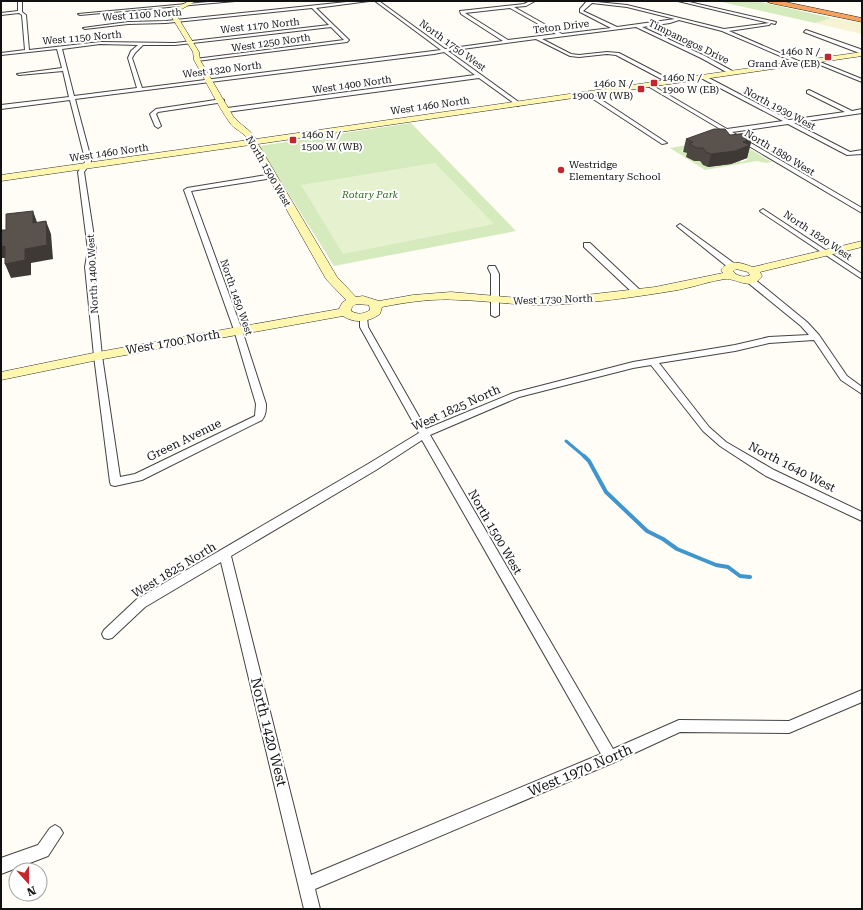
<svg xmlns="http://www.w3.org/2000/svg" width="863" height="910" viewBox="0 0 863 910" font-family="'Roboto Serif',serif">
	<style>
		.farmland { fill: #f6f3d4 }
		.green { fill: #d5ebbd; fill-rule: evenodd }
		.pitch { fill: #e6f2cf }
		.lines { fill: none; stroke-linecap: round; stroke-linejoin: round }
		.stream-far1 { stroke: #3f96cf; stroke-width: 3 }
		.stream { stroke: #3f96cf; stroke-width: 4 }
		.street-casing { stroke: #444; stroke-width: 2 }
		.secondary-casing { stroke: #333; stroke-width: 1 }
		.highway-casing { stroke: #222; stroke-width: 1 }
		.street { fill: #fff; fill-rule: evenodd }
		.secondary { fill: #fff6b0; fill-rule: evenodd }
		.highway { fill: #f5a25d; fill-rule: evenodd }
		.wall { fill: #4d4742 }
		.shaded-wall { fill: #3f3936 }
		.building { fill: #5a524d; stroke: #3f3936 }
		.poi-dot { fill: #c4262e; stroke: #fff; stroke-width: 1.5 }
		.labels { text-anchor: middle; stroke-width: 4; stroke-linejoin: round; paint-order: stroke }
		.far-street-label { font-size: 10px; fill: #111; stroke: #fff }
		.far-poi-label { font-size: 10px; fill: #111; stroke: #fff; text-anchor: start }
		.far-park-label { font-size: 10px; font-style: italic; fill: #2f6b1f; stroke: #fff }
		.street-label { font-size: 12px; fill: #111; stroke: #fff }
		.near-street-label { font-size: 14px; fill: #111; stroke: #fff }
	</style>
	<rect width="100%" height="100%" fill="#fffdf5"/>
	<!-- farmland -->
	<polygon class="farmland" points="832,18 862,23 862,34 815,23"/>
	<!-- green -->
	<g class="green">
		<polygon points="717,1 756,1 832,18 815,23"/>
		<polygon points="411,123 516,231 334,266 259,146"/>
		<path d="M726,135L772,162L766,163L757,161L705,170L670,148L721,139ZM686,148L739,154L748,159L742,162L738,160L731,164H717L718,166C710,167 705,168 700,161H694L686,157L690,155L681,151Z"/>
	</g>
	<!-- pitch -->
	<polygon class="pitch" points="435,163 494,224 343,254 301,185"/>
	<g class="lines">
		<!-- stream-far1 -->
		<polyline class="stream-far1" points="566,441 585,457"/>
		<!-- stream -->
		<polyline class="stream" points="584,456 589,461 606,492 647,531 663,539 677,549 716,565 728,567 740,576 750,577"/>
		<defs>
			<g id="street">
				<path d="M18,1H22V12L26,15L29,50L100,42L175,43L329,25L312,8L166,23L128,24L85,29L83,28L128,22L166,21L356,1H369L316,8L349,40L347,42L197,61L195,59L344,40L331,27L175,45H143L135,53L132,58L142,88L441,50L375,1H379L445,49L503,41L461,14L460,11L524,4L530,1H535L526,6L514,7L562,34L611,28L580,12V9L587,1L627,5L724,29L769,23L678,1H685L776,22L775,24L771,23L769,25L729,31L803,63L799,64L722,31L679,20L670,23L642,27L705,56L734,72V74H730L701,58L636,27L542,39L571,54L579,55L607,52L619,53L673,81V83H669L616,55L607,54L579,57L570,56L536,39L448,51L520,103L521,104L518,106L479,78L227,112L224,110L227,108L475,75L444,52L434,54L75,99L91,159V162L84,172L96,250L93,267L102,356L120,477L135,474L255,416L256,404L234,330L184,190L187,188L273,174L276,176L273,178L191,191L242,330L266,404C266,410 266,415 262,420L142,480L115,486L111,485L110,482L94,356L85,267L88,250L78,172L85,162V159L70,100L1,109V105L69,97L63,71L19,75L17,74L62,68L57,49L1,55V53L25,50L22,15L19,13L1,15V13L18,11ZM592,3L627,7L675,19L617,27L583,11ZM510,8L556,34L508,40L465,13ZM100,44L138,45L131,51L128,58L137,88L74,96L62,49Z"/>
				<polygon points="219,1 235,1 80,15 78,14"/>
				<polygon points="806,30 860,49 862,51 862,54 804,32"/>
				<polygon points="815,60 862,79 862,82 813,62"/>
				<polygon points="701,76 705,76 789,120 845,112 807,93 807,91 809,90 852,111 862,109 862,113 794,123 850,152 862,150 862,154 847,155 788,124 732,132 862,208 862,213 646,85 650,84 727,129 783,121 701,78"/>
				<polygon points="587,93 591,93 667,143 662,144 587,95"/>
				<polygon points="222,99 224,100 224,102 158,112 156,114 161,126 158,128 155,126 150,114 156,109"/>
				<polygon points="763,209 862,274 862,279 761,212 760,211"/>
				<polygon points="680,224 735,264 735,268 729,268 678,227 677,226"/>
				<polygon points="584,243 590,243 640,290 640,294 634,294 584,247"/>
				<polygon points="489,266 495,266 499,274 499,315 495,317 491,315 491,274 488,268"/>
				<path d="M747,278H753L807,322L819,335L847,376L862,387V394L841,380L814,340L769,343L735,351L659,363L709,427L726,442L774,470L862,512V521L766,476L720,446L703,431L651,365L633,368L519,397L430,435L613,749L679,720L789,721L862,690V702L789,733L680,732L615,762L315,889L320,909H304L221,562L145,607L112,638L108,639L104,638L102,634L104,630L137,599L368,464L419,433L360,327V315H363L367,317L368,327L426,429L513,393L633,362L735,345L769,337L809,335L801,326L747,282ZM422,440L601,754L311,875L231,556L376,470Z"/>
				<polygon points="55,825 60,828 63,833 48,856 1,874 1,858 38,845 50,828"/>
			</g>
			<path id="secondary" d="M189,1H196L180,10L177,16L199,52L200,60L233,116C240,125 250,129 256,139L862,52V56L258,144L337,277L356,297L363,296L379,301L413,295L451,292L518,298L577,296L655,287L723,273L721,270C730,258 741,263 753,267L862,241V247L760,272L762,276C751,292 737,278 725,279C710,281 694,287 678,290C636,297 594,303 551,305C521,306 491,301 460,300C435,298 407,302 382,307L380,314C369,322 355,324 343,316L98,360L1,380V372L98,352L339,309L342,303L346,300L326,279L250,145L1,181V175L248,140C244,132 235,130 230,123C216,103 206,81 194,60L193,52L171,16L176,8ZM736,269L748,272L750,275C744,278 736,276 733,271ZM356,304L369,305L370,310C364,314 358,315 351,311L352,307Z"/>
			<polygon id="highway" points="766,1 781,1 862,18 862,22 770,3"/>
		</defs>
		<!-- street casing -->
		<use href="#street" class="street-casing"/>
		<!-- secondary casing -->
		<use href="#secondary" class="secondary-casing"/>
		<!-- highway casing -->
		<use href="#highway" class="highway-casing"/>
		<!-- street -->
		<use href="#street" class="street"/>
		<!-- secondary -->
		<use href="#secondary" class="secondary"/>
		<!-- highway -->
		<use href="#highway" class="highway"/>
	</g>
	<!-- wall -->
	<polygon class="wall" points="730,135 752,138 747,158 731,164 708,167 703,165 700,161 694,161 686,157 687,153 683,152 686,139"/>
	<!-- shaded-wall -->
	<g class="shaded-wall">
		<polygon points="752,138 747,158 731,164 708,167 711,154"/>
		<polygon points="33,211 38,225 33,223"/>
		<polygon points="46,221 51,234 53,259 31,263 31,275 11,278 5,264 25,249"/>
		<polygon points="1,245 5,246 5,258 1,258"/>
	</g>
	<!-- building -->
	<g class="building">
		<polygon points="714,129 725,129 730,135 749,133 752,135 752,138 743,142 750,145 735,151 711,154 706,152 703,148 697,148 689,144 693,142 686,139"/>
		<polygon points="33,211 33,223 46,221 47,245 25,249 25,260 5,264 5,246 1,247 1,230 6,230 6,214"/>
	</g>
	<!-- markers -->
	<g class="poi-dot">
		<rect x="824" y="53" width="8" height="8" rx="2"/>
		<rect x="650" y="79" width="8" height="8" rx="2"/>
		<rect x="637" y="85" width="8" height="8" rx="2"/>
		<rect x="289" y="136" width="8" height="8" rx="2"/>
		<circle cx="561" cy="170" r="4"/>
	</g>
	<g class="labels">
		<!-- far-street labels -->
		<g class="far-street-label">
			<text transform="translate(142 14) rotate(-4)" y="4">West 1100 North</text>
			<text transform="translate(260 25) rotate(-6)" y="4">West 1170 North</text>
			<text transform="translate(561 26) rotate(-7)" y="4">Teton Drive</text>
			<text transform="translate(82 37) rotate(-5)" y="4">West 1150 North</text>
			<text transform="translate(689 41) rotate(26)" y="4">Timpanogos Drive</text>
			<text transform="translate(271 42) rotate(-8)" y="4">West 1250 North</text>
			<text transform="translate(453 45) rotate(36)" y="4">North 1750 West</text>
			<text transform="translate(222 69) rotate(-7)" y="4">West 1320 North</text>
			<text transform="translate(352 84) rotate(-8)" y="4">West 1400 North</text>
			<text transform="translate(430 105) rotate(-8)" y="4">West 1460 North</text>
			<text transform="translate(780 108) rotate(28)" y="4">North 1930 West</text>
			<text transform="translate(109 152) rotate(-8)" y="4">West 1460 North</text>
			<text transform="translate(780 152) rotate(31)" y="4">North 1880 West</text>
			<text transform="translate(269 171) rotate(60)" y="4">North 1500 West</text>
			<text transform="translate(818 235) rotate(34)" y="4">North 1820 West</text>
			<text transform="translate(92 274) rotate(-93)" y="4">North 1400 West</text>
			<text transform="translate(237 297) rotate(71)" y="4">North 1450 West</text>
			<text transform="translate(553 299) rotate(-2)" y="4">West 1730 North</text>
		</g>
		<!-- far-poi labels -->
		<g class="far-poi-label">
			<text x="820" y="55" text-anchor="end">1460 N /<tspan x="820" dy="12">Grand Ave (EB)</tspan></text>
			<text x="662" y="81">1460 N /<tspan x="662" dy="12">1900 W (EB)</tspan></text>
			<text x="633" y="87" text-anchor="end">1460 N /<tspan x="633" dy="12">1900 W (WB)</tspan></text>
			<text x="301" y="138">1460 N /<tspan x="301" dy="12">1500 W (WB)</tspan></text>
			<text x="569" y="168">Westridge<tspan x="569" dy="12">Elementary School</tspan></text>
		</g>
		<!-- far-park labels -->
		<g class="far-park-label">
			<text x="370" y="198">Rotary Park</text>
		</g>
		<!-- street labels -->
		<g class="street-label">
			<text transform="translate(173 342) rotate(-10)" y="4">West 1700 North</text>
			<text transform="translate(456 408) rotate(-24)" y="4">West 1825 North</text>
			<text transform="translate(184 440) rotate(-26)" y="4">Green Avenue</text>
			<text transform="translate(792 467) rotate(27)" y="4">North 1640 West</text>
			<text transform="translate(495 532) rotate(60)" y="4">North 1500 West</text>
			<text transform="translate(174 570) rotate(-31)" y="4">West 1825 North</text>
		</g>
		<!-- near-street labels -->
		<g class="near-street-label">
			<text transform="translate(269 732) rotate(76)" y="5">North 1420 West</text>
			<text transform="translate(580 770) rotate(-23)" y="5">West 1970 North</text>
		</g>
	</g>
	<!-- border -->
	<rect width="863" height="910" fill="none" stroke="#111111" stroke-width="4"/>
	<!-- north arrow -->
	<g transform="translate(28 882) rotate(159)"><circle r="19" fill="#ffffff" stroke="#a0a0a0"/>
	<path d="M0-3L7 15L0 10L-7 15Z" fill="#c4262e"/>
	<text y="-6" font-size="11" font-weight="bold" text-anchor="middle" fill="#111111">N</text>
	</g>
</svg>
